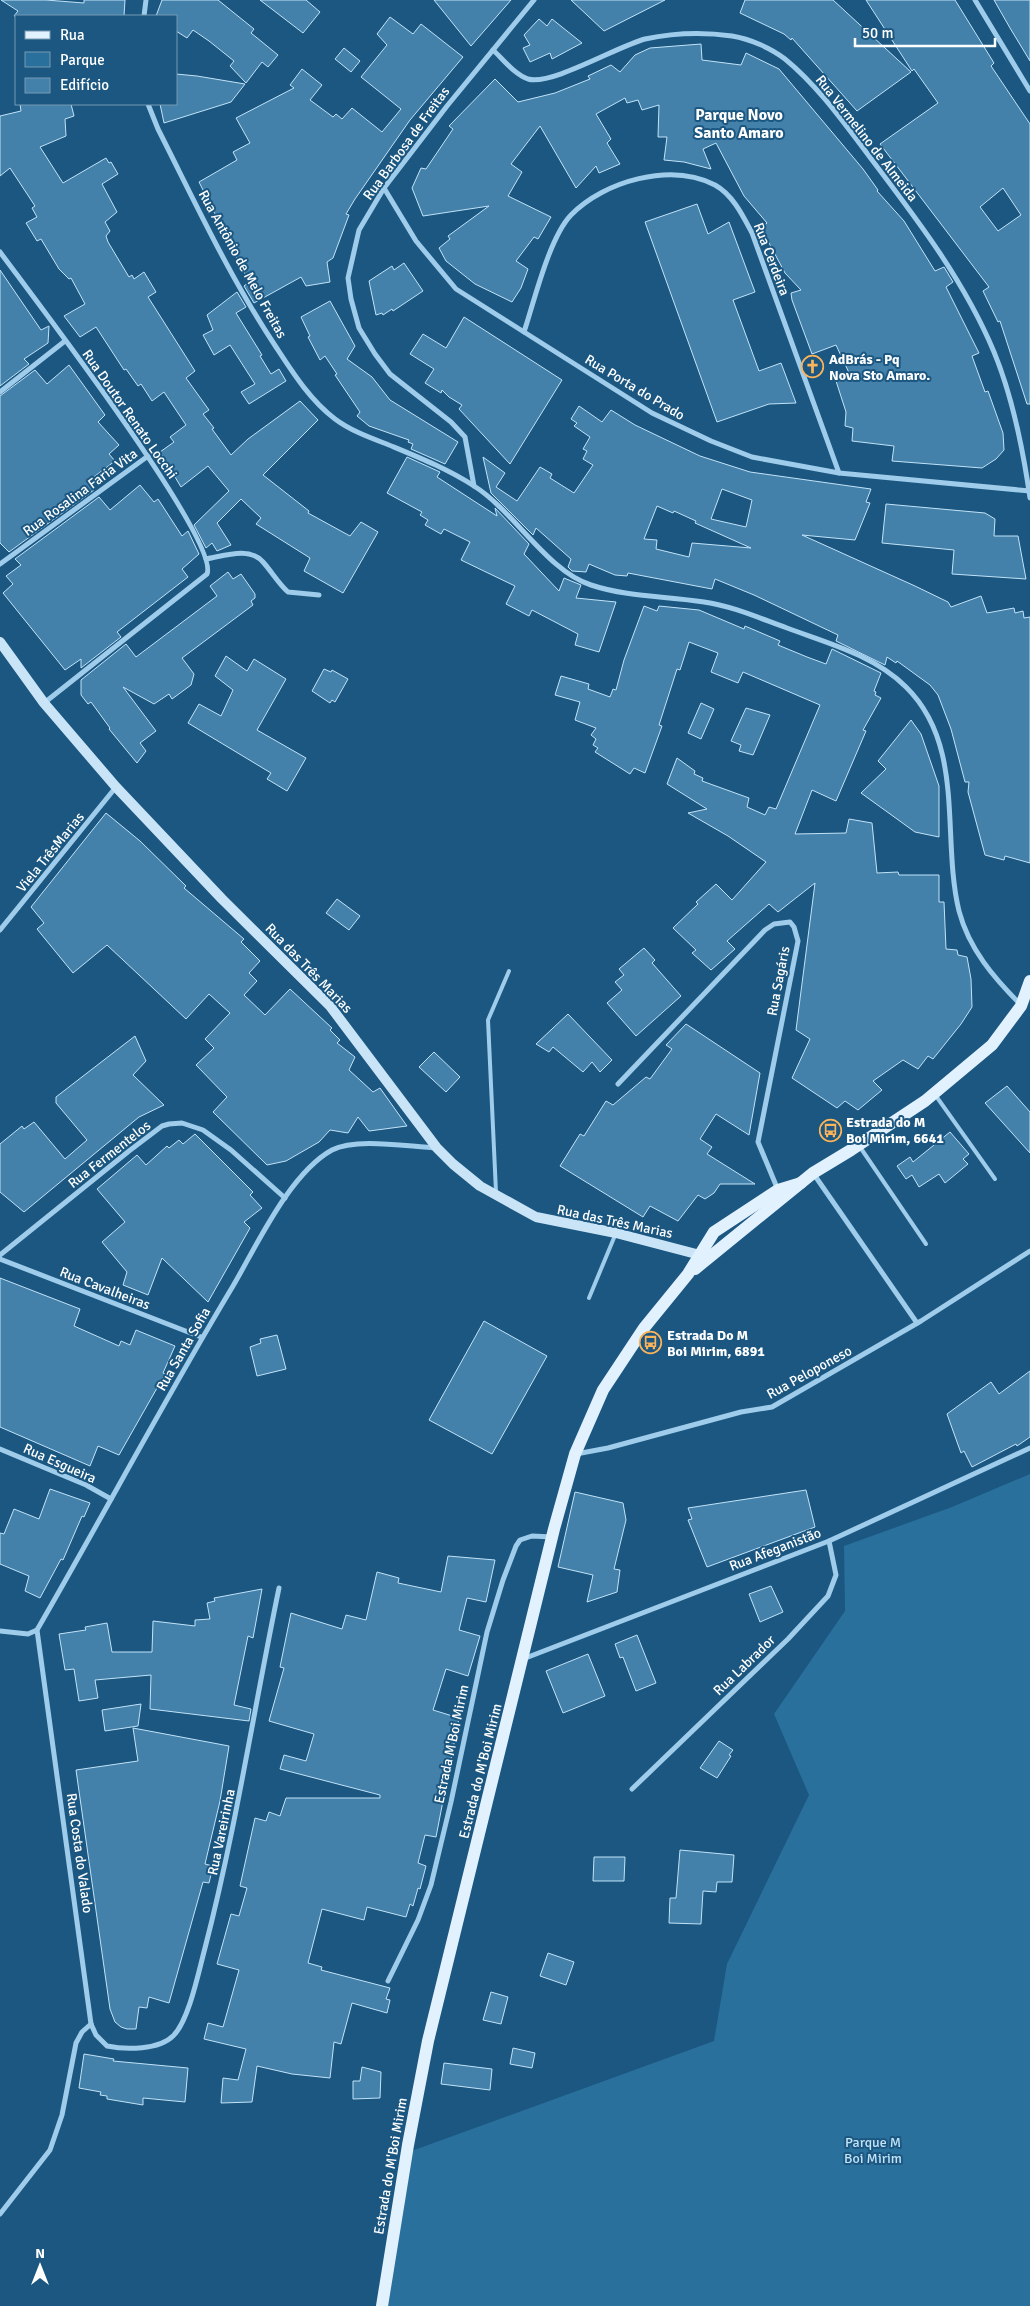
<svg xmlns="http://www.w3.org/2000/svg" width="1030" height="2306" viewBox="0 0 1030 2306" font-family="Signika,sans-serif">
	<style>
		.green { fill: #2a709d }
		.building { fill: #4381ab; stroke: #c2e3f8; fill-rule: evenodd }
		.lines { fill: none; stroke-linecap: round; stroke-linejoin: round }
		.lane { stroke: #9eccea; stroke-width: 4 }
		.street { stroke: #9eccea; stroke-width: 5 }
		.secondary { stroke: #cae4f7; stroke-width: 10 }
		.primary { stroke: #e2f1fe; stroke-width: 12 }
		.labels { text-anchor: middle; stroke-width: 4; stroke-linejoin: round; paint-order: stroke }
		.street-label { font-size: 14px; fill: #fff; stroke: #1b5780 }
		.poi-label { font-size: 14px; font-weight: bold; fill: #fff; stroke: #1b5780; text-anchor: start }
		.park-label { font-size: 14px; fill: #c2e3f8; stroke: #1b5780 }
		.quarter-label { font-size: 16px; font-weight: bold; fill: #fff; stroke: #1b5780 }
	</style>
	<rect width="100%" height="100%" fill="#1b5780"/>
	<!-- green -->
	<polygon class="green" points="1030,1474 1030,2306 382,2306 406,2153 714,2041 727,1964 809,1795 774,1714 845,1611 844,1546 952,1507"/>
	<!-- building -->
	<g class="building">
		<polygon points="1,0 46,0 84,3 84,0 125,0 124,16 14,16 18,11"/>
		<polygon points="162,0 218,0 254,29 251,33 278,55 268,67 262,62 246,83 230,66 234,61 209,41 193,30 187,38 176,31 176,16 156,16"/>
		<polygon points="260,0 306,0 320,12 303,33"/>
		<polygon points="434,0 511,0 471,46"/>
		<polygon points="571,0 665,0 604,31"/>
		<polygon points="745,0 833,0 911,72 857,111 792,38 791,40 784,34 740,13"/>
		<path d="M866,0H955L994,63L991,66L1030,124V404H1027L1000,321L998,322L983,291L989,287L880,144L938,103L914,69L912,71ZM1003,188L1021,215L998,231L980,207Z"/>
		<polygon points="994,0 1030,0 1030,61 1010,28"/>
		<polygon points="390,17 413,34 421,24 463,57 410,120 355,199 346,214 349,215 333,258 327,262 330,282 306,286 301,277 254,303 244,286 249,282 199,182 237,160 233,152 250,143 236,118 294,88 290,85 302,69 322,85 310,100 333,117 336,114 342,119 352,108 382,132 401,109 361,77 387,45 377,34"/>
		<polygon points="539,19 547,26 552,19 582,43 552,59 550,53 530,62 523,48 530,45 524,35"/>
		<polygon points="701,44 702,60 741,65 746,53 779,69 863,169 878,190 877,191 904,221 935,271 944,267 953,282 946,287 979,353 972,356 985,392 988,391 1003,433 1004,450 996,459 982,468 892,461 894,446 852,441 853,428 845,426 846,412 836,381 851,377 836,345 812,354 792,300 791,293 801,290 785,273 761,228 767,223 744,196 716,143 703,149 711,169 684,162 664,160 667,137 658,137 659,105 642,110 638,100 627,103 625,98 596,114 611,139 607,143 620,164 599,173 596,166 576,188 540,126 511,164 522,172 508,196 551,217 538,239 534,237 516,261 528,269 521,288 512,302 475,284 446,261 439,248 450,239 448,236 489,206 423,216 412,188 421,168 426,169 453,129 449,126 495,79 518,102 555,93 590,79 588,76 611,65 620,72 635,55 650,48"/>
		<polygon points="344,48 360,61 351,72 335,59"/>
		<polygon points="176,74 197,76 245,84 231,102 164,123 160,104 176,104"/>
		<polygon points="20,104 71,104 74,116 65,119 66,136 40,147 63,183 106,158 109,163 111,162 118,174 102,184 117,212 105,222 110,231 106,236 108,242 129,277 132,275 134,279 144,272 156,292 148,297 195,371 186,378 209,410 203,414 214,428 212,429 231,455 248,439 300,401 318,420 263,475 309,511 308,513 350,536 361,522 378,532 343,593 304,571 310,558 256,524 261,518 241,499 217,523 231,545 217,551 212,543 206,548 194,525 229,491 208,466 181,487 160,452 174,442 170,437 186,425 164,392 152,401 141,384 138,386 126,369 124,370 96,327 80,337 64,316 85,304 71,278 69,279 59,269 41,239 37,241 26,223 37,217 32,208 35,206 10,168 0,176 0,116 21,111"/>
		<polygon points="697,204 708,234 729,222 755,292 733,300 759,371 781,363 796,403 769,404 717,422 645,222"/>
		<polygon points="404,263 423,291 393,311 392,309 383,315 382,313 376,315 369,281 392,266 394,270"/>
		<polygon points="0,270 41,330 49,326 48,343 24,359 29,364 0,386"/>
		<polygon points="237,292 246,307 236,313 262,355 260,356 271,374 279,369 286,381 249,404 241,392 255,384 230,345 214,355 203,335 213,330 207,315"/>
		<polygon points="330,301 355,346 347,359 372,377 390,400 458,442 445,464 411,449 413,444 408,442 409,440 369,426 357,416 360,412 335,375 337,374 325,356 320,360 308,337 310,336 301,317"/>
		<polygon points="464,317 562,380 510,464 459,409 462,405 449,397 442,390 441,393 425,383 434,369 410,354 423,334 446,348"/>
		<polygon points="69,365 105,415 98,422 119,445 109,454 115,461 87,482 94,490 9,552 0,543 0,396 35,370 47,384"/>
		<path d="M579,406L602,422L611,410L635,425L700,456L750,472L871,489L866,502L870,503L855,540L802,535L915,586L948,602L951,607L981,596L987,613L1014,608L1015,613L1023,611L1024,618L1030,617V863L1005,856L1004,860L985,855L968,792L969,782H965L951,729L938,695L930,685L897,661L896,663L887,657L885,665L836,641L838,635L754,595L715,579L712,589L628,573L627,576L615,575L589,564L586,572L572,571L568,567L571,559L536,528L533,535L491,493L483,457L505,473L496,487L517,501L540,467L552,474L550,478L574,493L593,465L583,459L587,451L583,449L590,437L574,426L577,423L571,419ZM722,489L752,500L746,527L711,519ZM657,506L673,513L674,511L696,521L695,523L751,548L692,543L689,557L656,549L657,540L644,539Z"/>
		<polygon points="407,457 440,472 437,477 497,516 495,508 529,544 524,554 559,591 564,578 581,585 576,598 616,602 599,652 575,645 578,634 532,610 529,616 506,604 515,586 461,560 470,542 444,529 441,534 425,525 428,520 420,515 422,512 387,493"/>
		<polygon points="140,485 154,502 158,499 182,536 188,531 199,554 182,569 188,577 117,632 121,637 81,668 81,659 65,670 3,593 13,584 6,576 21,565 15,559 99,497 110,510"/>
		<polygon points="886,504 985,513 995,519 994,536 1018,536 1026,579 952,574 954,550 882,543"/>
		<polygon points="228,572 233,579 241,574 255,594 255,598 251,601 253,605 182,658 194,674 191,685 172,699 169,694 154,704 123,687 156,731 140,743 146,751 137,763 109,729 110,728 91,702 88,704 81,695 81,680 126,644 136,657 217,596 210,586"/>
		<polygon points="644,606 657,611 659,606 699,610 744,629 745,626 780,641 778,645 807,657 826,664 832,649 881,673 874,691 876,692 875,695 881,698 863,730 866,731 836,801 812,790 795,834 846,833 849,819 872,823 877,873 898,872 899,875 939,875 939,902 944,902 946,949 957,950 958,955 967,957 971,979 972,1007 961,1024 933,1059 928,1056 918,1069 903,1060 873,1081 882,1090 858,1110 845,1101 837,1108 792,1078 810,1039 796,1030 815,883 778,912 769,904 727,941 735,949 711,970 692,953 696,950 673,928 698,904 696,902 716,884 732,900 766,862 728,836 688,813 707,809 667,784 677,758 695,771 694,774 703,778 702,781 749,798 747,807 765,815 769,807 776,809 820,705 743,672 738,683 711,672 718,653 689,642 680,670 677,669 659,725 662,726 645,773 634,768 630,774 595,752 598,748 593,745 596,739 591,735 596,728 575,720 580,702 555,695 561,676 589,684 588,689 610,697 613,689 616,690 624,660"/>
		<polygon points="226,656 247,671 254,659 286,679 257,730 306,758 287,791 267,779 271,773 188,723 199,704 221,716 233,690 215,676"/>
		<polygon points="324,669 331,672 332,670 348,679 335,702 332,700 330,703 312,691"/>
		<polygon points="701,703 714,709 701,739 688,733"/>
		<polygon points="746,708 770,715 753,755 739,751 741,745 731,741"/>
		<polygon points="911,720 921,734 939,786 939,837 915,832 861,793 886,769 878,761"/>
		<polygon points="106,813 140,841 186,886 184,888 244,939 241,942 260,961 249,973 257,981 244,995 265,1015 290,989 332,1028 330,1030 340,1040 337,1043 355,1057 349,1070 373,1092 380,1088 407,1126 369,1131 358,1117 348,1133 330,1130 319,1142 286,1161 267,1165 213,1112 227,1097 196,1065 214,1048 205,1039 230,1013 209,994 186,1019 107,945 73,973 37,929 44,923 31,907"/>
		<polygon points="337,899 360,916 349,930 326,913"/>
		<polygon points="644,948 655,960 652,963 681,996 636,1036 607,1003 622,990 615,982 624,975 619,969"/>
		<polygon points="568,1014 612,1060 600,1072 592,1062 583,1072 553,1047 549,1052 536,1044"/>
		<polygon points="686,1024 760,1073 749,1135 716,1114 700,1139 712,1147 707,1154 755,1184 720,1184 714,1193 705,1199 698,1195 678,1221 650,1206 643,1217 560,1166 580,1134 584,1136 606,1101 613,1105 646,1077 650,1079 672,1049 666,1045"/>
		<polygon points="135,1036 146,1061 133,1075 164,1105 139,1117 24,1212 0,1192 0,1144 22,1126 24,1129 34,1122 65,1159 87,1140 56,1103 56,1097"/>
		<polygon points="434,1052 460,1077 446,1092 419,1067"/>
		<polygon points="1007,1086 1030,1112 1030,1153 985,1103"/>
		<polygon points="950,1132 969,1154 963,1159 968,1164 945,1183 939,1174 919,1187 912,1175 906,1179 897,1166 910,1157 913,1162"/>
		<polygon points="195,1134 253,1192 250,1195 262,1208 244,1222 250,1228 208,1302 162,1258 148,1295 123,1285 127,1272 102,1242 125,1222 97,1189 137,1155 146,1165 167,1146 169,1148 179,1140 183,1144"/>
		<polygon points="0,1278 80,1309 74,1326 119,1346 121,1341 130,1345 136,1330 175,1346 163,1373 165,1374 119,1455 98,1446 90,1466 0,1427"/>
		<polygon points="484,1321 547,1356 492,1454 429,1420"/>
		<polygon points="277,1335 286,1369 257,1376 250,1347 261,1343 260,1339"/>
		<polygon points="1030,1371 1030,1437 1017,1446 1016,1444 972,1467 964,1451 961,1453 947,1414 991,1382 999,1394"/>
		<polygon points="50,1489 90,1503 84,1517 82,1516 63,1560 61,1559 40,1598 25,1591 29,1576 0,1564 0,1533 4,1534 14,1509 39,1519"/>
		<polygon points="806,1490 815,1527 707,1567 688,1520 692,1519 688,1508"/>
		<polygon points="575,1492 623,1503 626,1520 614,1569 620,1570 617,1592 587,1602 593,1575 558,1567"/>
		<polygon points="448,1556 495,1560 486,1602 467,1598 459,1630 480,1636 468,1676 446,1669 433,1710 459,1718 436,1837 425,1835 418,1863 426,1866 420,1889 418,1888 413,1906 410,1904 406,1917 367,1907 364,1920 322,1909 308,1963 322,1967 321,1970 390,1988 386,1999 390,2000 387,2013 352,2003 341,2044 334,2042 330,2078 292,2074 257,2066 252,2102 221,2103 223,2078 238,2080 246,2049 204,2039 208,2023 223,2027 239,1970 217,1964 231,1914 239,1916 247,1888 240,1886 255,1818 266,1821 269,1812 280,1816 286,1798 380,1798 380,1795 280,1769 284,1755 306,1761 314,1734 269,1721 284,1668 280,1667 291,1613 342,1629 346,1615 366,1620 377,1572 399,1578 398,1583 441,1592"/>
		<polygon points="771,1586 783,1612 760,1622 749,1594"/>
		<polygon points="262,1589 253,1638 248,1636 234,1705 251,1709 249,1721 150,1709 151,1675 95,1680 98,1698 79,1701 74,1669 65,1670 59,1634 86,1630 85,1627 107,1623 112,1652 152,1652 153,1621 195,1626 195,1620 210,1619 207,1603 215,1601 214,1598"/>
		<polygon points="637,1635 656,1683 636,1691 623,1657 620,1658 615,1644"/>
		<polygon points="588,1654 605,1696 563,1713 546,1671"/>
		<polygon points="141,1704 138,1726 105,1731 102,1710"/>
		<polygon points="133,1728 229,1746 220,1801 205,1864 213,1866 209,1883 203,1882 169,2003 149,1997 147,2008 139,2007 136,2029 127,2029 121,2027 115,2022 110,2009 76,1770 138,1761"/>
		<polygon points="719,1741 733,1750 729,1755 731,1756 717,1778 700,1768"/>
		<polygon points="680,1850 734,1855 732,1882 717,1882 716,1892 703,1891 701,1924 669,1923 670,1898 676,1898"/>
		<polygon points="594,1857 625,1857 624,1881 593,1881"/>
		<polygon points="548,1953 574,1962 566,1985 540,1976"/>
		<polygon points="491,1992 508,1997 501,2024 483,2020"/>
		<polygon points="513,2048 535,2053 532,2068 510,2064"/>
		<polygon points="84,2054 114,2059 113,2061 188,2068 185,2102 143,2098 143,2105 107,2099 107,2096 100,2095 101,2092 79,2088"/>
		<polygon points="444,2063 492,2069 490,2090 441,2084"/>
		<polygon points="362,2067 381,2072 380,2098 353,2099 353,2081 360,2081"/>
	</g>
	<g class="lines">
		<!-- lane -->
		<g class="lane">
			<polyline points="936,1096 995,1179"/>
			<polyline points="860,1147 926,1244"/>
			<polyline points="496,1192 488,1020 509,971"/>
			<polyline points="589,1298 616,1233"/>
		</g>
		<!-- street -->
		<g class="street">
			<polyline points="975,0 1030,91"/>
			<polyline points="144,16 146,0"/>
			<path d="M493,50C503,59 514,74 528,79C551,86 618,46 645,39C673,33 704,32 732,36C750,39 771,48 785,59C818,86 844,123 869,156C916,218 964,280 994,352C1013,398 1023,449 1030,498"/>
			<path d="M148,104L158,129C195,202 230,278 276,347C293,373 310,400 335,419C351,431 371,438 389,445C418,457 448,469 474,486C514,511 547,571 591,585C627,597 666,596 704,602C732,606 759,618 787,628C827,643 874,655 906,687C966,746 941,837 959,911C969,949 994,978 1021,1005"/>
			<polyline points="384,188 416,241 456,289 652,413 711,441 752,457 839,473 1030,491"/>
			<path d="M0,252C30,293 221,541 207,574L44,703"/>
			<path d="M524,332C534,302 549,238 571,215C604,181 671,162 715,185C733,195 743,216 752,233L839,473"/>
			<polyline points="0,392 65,341"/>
			<polyline points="474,486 465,437 451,422 390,374 375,354 359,328 351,299 348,278 359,230 384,188 447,106 534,0"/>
			<path d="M206,559C224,556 249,546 263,562C272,572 278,583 288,592L319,595"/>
			<polyline points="0,564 148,456"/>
			<polyline points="0,930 116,787"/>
			<polyline points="618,1084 765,930 774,924 790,922 794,927 798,941 758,1142 778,1190"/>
			<polyline points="813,1173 917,1323"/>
			<polyline points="0,1255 129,1151 162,1126 169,1124 182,1123 203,1130 231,1150 285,1198"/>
			<polyline points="0,1259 201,1337"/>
			<polyline points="0,1449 86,1485 111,1499"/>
			<polyline points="576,1454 608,1448 741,1412 772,1407 921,1321 1030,1251"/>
			<path d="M37,1630L91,2024L96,2035L107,2046C126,2050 159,2050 173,2036C189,2021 199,1970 205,1948C236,1829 254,1708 279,1588"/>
			<path d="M0,1631L28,1634L37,1630C103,1516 165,1399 233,1286C257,1245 290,1173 332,1150C357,1137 409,1147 437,1148"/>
			<polyline points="523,1659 829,1541 1030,1448"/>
			<polyline points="632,1789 788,1639 828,1596 836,1575 829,1541"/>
			<polyline points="388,1981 418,1920 431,1885 451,1802 487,1632 503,1580 516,1546 520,1540 532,1536 552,1537"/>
			<polyline points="0,2214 50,2150 62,2115 76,2043 82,2032 91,2024"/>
		</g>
		<!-- secondary -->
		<polyline class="secondary" points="0,642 44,703 116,787 222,899 330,1006 437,1148 453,1164 480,1186 536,1217 616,1233 700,1255"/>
		<!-- primary -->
		<g class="primary">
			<polyline points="695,1269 813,1173 851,1150 925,1101 992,1045 1021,1006 1030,981"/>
			<polyline points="382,2306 408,2145 428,2041 554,1529 575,1454 603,1390 644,1328 688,1274 714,1232 778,1190 801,1183"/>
		</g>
	</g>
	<!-- icons -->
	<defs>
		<symbol id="church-ring" viewBox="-11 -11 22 22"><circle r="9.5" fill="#1b5780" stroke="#fcb45a" stroke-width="1.5"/><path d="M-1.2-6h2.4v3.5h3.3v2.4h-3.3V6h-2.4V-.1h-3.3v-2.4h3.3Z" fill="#fcb45a"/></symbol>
		<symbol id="bus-ring" viewBox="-11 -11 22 22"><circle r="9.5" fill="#1b5780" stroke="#fcb45a" stroke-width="1.5"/><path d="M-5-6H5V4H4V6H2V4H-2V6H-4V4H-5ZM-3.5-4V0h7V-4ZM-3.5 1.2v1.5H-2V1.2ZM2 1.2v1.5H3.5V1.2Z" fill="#fcb45a"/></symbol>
	</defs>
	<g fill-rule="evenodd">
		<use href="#church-ring" x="800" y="354" width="25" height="25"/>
		<use href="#bus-ring" x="818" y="1118" width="25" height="25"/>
		<use href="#bus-ring" x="638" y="1330" width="25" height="25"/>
	</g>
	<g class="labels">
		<!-- street labels -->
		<g class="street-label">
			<text transform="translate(867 138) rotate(52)" y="5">Rua Vermelino de Almeida</text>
			<text transform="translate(406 143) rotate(-54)" y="5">Rua Barbosa de Freitas</text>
			<text transform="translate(772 259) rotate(69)" y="5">Rua Cerdeira</text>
			<text transform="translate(243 264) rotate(61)" y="5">Rua Antônio de Melo Freitas</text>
			<text transform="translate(635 387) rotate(31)" y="5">Rua Porta do Prado</text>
			<text transform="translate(130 414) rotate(55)" y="5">Rua Doutor Renato Locchi</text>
			<text transform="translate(80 492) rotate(-36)" y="5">Rua Rosalina Faria Vita</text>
			<text transform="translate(50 852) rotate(-51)" y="5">Viela TrêsMarias</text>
			<text transform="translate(309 968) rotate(46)" y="5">Rua das Três Marias</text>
			<text transform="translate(778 981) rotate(-79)" y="5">Rua Sagáris</text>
			<text transform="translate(109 1154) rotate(-38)" y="5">Rua Fermentelos</text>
			<text transform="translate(615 1221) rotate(12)" y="5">Rua das Três Marias</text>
			<text transform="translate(105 1288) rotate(21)" y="5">Rua Cavalheiras</text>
			<text transform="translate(183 1349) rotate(-60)" y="5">Rua Santa Sofia</text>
			<text transform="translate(809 1372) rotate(-29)" y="5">Rua Peloponeso</text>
			<text transform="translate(60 1463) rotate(24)" y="5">Rua Esgueira</text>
			<text transform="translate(775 1549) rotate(-21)" y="5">Rua Afeganistão</text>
			<text transform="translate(744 1665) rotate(-44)" y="5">Rua Labrador</text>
			<text transform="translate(451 1744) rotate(-78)" y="5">Estrada M'Boi Mirim</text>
			<text transform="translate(480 1771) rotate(-76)" y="5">Estrada do M'Boi Mirim</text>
			<text transform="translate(221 1832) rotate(-78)" y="5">Rua Vareirinha</text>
			<text transform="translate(80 1853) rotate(82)" y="5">Rua Costa do Valado</text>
			<text transform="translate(390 2166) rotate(-80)" y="5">Estrada do M'Boi Mirim</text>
		</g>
		<!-- poi labels -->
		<g class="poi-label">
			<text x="829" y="364">AdBrás - Pq<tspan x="829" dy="16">Nova Sto Amaro.</tspan></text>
			<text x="846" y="1127">Estrada do M<tspan x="846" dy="16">Boi Mirim, 6641</tspan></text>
			<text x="667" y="1340">Estrada Do M<tspan x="667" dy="16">Boi Mirim, 6891</tspan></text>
		</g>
		<!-- park labels -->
		<g class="park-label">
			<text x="873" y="2147">Parque M<tspan x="873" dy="16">Boi Mirim</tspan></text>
		</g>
		<!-- quarter labels -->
		<g class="quarter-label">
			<text x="739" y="120">Parque Novo<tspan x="739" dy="18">Santo Amaro</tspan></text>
		</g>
	</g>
	<!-- legend -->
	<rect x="15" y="15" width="162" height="90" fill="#1b5780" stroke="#769ab3"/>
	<rect x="25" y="31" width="25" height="8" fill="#e2f1fe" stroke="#769ab3"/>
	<text x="60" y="40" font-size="15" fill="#ffffff">Rua</text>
	<rect x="25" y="52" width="25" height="15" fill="#2a709d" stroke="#769ab3"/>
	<text x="60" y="65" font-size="15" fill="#ffffff">Parque</text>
	<rect x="25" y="78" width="25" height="15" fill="#4381ab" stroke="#769ab3"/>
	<text x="60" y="90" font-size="15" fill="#ffffff">Edifício</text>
	<!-- north arrow -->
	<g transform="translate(40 2266)" stroke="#1b5780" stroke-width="4" paint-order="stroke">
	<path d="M0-4L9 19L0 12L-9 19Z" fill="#ffffff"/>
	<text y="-8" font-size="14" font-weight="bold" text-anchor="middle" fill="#ffffff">N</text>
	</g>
	<!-- scale -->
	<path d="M855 38v8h140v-8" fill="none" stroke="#ffffff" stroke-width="2.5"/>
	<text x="862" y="38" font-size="15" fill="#ffffff" stroke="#1b5780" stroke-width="4" paint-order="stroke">50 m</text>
</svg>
